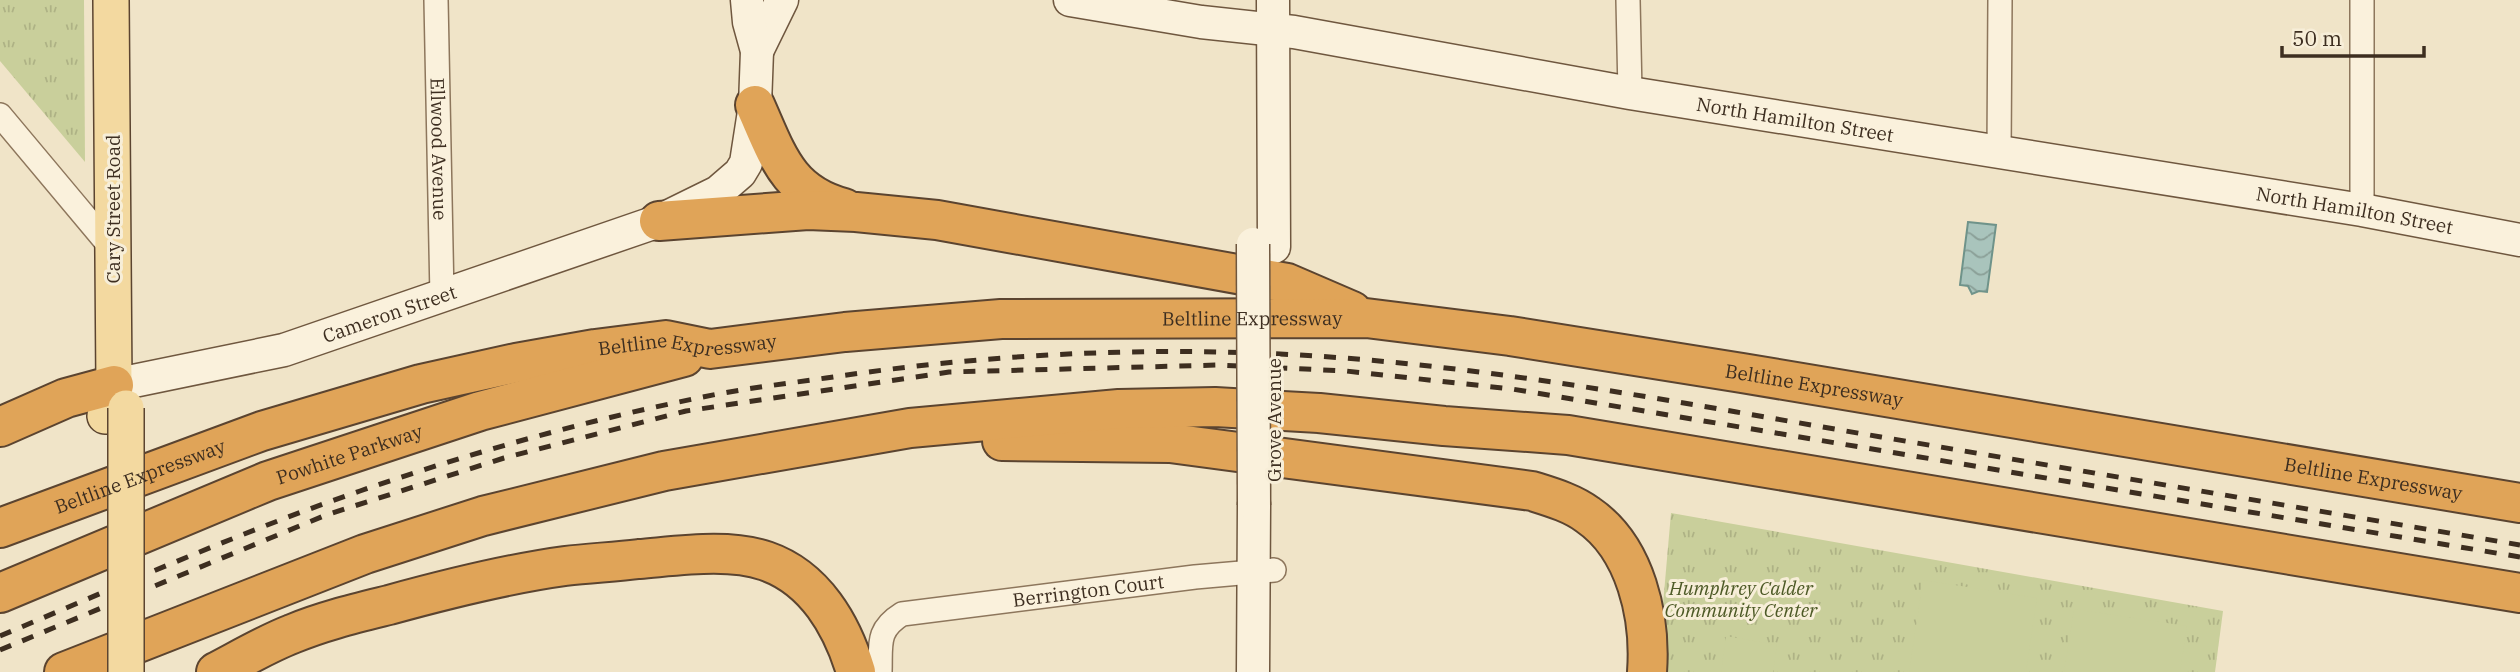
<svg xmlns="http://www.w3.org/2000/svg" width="2520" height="672" viewBox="0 0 2520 672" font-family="'IBM Plex Serif',serif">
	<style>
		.grass { fill: url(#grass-tufts) }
		.pitch { fill: #c9cf9b }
		.water { fill: url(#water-waves); stroke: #6f938a; stroke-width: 2 }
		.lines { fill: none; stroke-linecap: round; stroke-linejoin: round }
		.street-casing { stroke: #8d765c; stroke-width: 26 }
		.secondary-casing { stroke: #6f573f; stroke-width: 35 }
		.primary-casing { stroke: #5b4430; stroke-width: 38 }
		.highway-casing { stroke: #5b4430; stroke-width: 42 }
		.street { stroke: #faf1dc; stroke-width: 23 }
		.secondary { stroke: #faf1dc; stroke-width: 32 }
		.primary { stroke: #f3d9a0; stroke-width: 35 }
		.highway { stroke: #e0a458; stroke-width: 38 }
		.rail { stroke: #3d2e20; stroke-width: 5; stroke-dasharray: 12 12; stroke-linecap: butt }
		.secondary-bridge-casing { stroke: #6f573f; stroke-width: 35; stroke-linecap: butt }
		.primary-bridge-casing { stroke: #5b4430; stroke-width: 38; stroke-linecap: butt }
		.secondary-bridge { stroke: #faf1dc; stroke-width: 32 }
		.primary-bridge { stroke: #f3d9a0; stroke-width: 35 }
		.labels { text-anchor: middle; stroke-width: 6; stroke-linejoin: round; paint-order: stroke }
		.street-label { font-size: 19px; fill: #3d2e20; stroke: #f7eed8 }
		.park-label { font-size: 19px; font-style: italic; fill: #4d5a26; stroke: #f7eed8 }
	</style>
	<defs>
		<pattern id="grass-tufts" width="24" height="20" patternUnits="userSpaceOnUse" patternTransform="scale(1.75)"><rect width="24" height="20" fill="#c9cf9b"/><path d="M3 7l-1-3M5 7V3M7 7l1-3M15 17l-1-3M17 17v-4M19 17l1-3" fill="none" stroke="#aeb285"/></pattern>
		<pattern id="water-waves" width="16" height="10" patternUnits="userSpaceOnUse" patternTransform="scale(1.75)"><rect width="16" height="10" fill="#a9c4bc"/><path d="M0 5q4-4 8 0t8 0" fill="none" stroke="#8ba098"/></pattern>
	</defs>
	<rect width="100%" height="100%" fill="#f0e4c8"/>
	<!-- grass -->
	<g class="grass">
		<polygon points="0,0 84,0 85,162 0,61"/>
		<polygon points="1671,513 2223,611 2215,672 1668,672 1659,650"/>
	</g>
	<!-- pitch -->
	<g class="pitch">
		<polygon points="1923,580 2037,598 2026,672 1909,672"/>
		<polygon points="2074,609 2187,626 2180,672 2064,672"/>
		<polygon points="1726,636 1777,645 1773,672 1721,672"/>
	</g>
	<!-- water -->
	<polygon class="water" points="1968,222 1996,225 1987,292 1979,291 1972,294 1968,286 1960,285"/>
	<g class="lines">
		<defs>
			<g id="street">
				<path id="s1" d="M436,0L442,297"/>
				<polyline points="1628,0 1630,93"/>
				<polyline points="2362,0 2362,210"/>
				<polyline points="0,115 113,250"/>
				<polyline points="1999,153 2000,0"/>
				<path id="s2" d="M880,672C881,645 876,630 902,614L1195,577L1274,570"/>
			</g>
			<g id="secondary">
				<path id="s3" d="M1070,0L1201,22L1294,32L1630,93L2362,210L2520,240"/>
				<polyline points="1273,0 1274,247"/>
				<polyline points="757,51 782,0"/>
				<path id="s4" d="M114,385L284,350L659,221L718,192L740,173L746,163L755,105L757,51L749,22L747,0"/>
				<polyline points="1253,672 1254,505"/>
			</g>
			<polyline id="primary" points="105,416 114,385 111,0"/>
			<g id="highway">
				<path d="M755,105C777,154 787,193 844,208"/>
				<polyline points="659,221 808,210 856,212 937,220 1287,283 1352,311"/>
				<polyline points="0,427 66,398 114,385"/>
				<path d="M1002,441L1170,443L1532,491C1551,497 1572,503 1588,515C1636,548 1651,617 1647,672"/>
				<path id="s5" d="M0,528L262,431L421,384L516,363L595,349L666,340L710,349L845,332L1001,319L1366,318L1510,336L1742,373L2520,503"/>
				<path id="s6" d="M0,593L268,481L480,411L684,357"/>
				<polyline points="64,672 365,554 483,516 664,471 910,428 1119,409 1215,407 1319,413 1444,426 1568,435 2520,593"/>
				<path d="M216,672C241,659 266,644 292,634C323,621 357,613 389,605C447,589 506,574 565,566C590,563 615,562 639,559C677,556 729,548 766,561C815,578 842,625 856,672"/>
			</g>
		</defs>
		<!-- street casing -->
		<use href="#street" class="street-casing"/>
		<!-- secondary casing -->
		<use href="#secondary" class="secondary-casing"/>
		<!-- primary casing -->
		<use href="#primary" class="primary-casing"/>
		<!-- highway casing -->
		<use href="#highway" class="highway-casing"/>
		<!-- street -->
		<use href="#street" class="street"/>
		<!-- secondary -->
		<use href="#secondary" class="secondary"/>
		<!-- primary -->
		<use href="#primary" class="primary"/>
		<!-- highway -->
		<use href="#highway" class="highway"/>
		<!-- rail -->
		<g class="rail">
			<path d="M0,636C119,586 238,533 360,491C470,453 584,421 698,398C740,389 783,384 826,378C992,353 1162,345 1330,357C1515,370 1698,406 1881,437C2094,473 2307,509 2520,545"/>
			<polyline points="0,650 326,515 504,458 686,411 949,372 1218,365 1346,371 1512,389 2520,557"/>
		</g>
		<defs>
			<polyline id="secondary-bridge" points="1253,244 1254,505"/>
			<polyline id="primary-bridge" points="126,672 126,408"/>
		</defs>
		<!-- secondary-bridge casing -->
		<use href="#secondary-bridge" class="secondary-bridge-casing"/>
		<!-- primary-bridge casing -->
		<use href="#primary-bridge" class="primary-bridge-casing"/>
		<!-- secondary-bridge -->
		<use href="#secondary-bridge" class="secondary-bridge"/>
		<!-- primary-bridge -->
		<use href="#primary-bridge" class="primary-bridge"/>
	</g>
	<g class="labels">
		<!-- street labels -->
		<g class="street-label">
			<text dy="7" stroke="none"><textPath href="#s3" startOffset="735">North Hamilton Street</textPath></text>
			<text dy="7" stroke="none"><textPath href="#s1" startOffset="149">Ellwood Avenue</textPath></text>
			<text transform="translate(113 209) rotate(-90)" y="7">Cary Street Road</text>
			<text dy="7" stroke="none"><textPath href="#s3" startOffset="1302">North Hamilton Street</textPath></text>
			<text dy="7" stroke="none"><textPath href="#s4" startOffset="285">Cameron Street</textPath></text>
			<text dy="7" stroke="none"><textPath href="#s5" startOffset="1283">Beltline Expressway</textPath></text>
			<text dy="7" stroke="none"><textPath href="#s5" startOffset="716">Beltline Expressway</textPath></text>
			<text dy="7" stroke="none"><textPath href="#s5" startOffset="1850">Beltline Expressway</textPath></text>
			<text transform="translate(1274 420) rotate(-90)" y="7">Grove Avenue</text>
			<text dy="7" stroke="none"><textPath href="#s6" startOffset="376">Powhite Parkway</textPath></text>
			<text dy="7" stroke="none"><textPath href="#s5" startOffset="149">Beltline Expressway</textPath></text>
			<text dy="7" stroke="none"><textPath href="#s5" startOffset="2417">Beltline Expressway</textPath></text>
			<text dy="7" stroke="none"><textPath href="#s2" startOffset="254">Berrington Court</textPath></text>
		</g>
		<!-- park labels -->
		<g class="park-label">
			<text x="1741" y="595">Humphrey Calder<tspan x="1741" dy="22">Community Center</tspan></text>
		</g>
	</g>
	<!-- scale -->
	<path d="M2282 46v10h142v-10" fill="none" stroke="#3d2e20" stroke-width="3.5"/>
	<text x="2292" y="46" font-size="21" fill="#3d2e20" stroke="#f7eed8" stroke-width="5" paint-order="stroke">50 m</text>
</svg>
